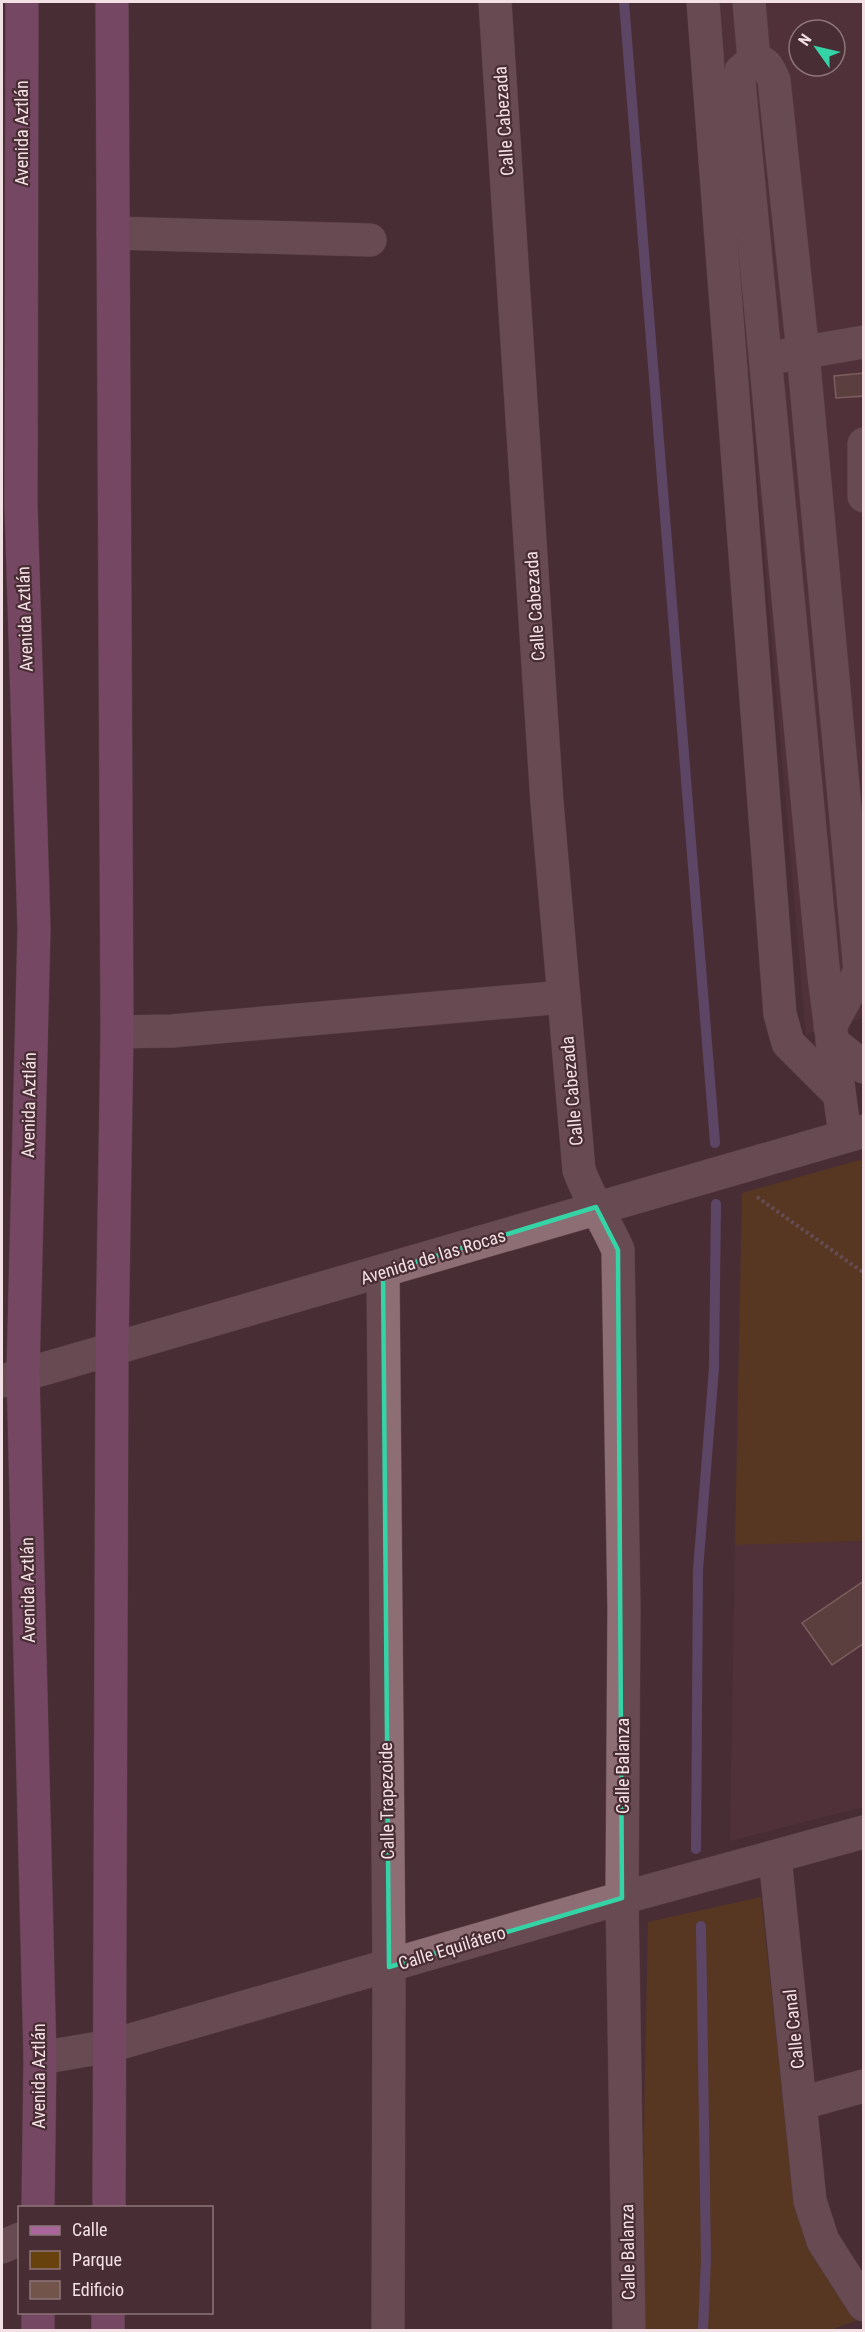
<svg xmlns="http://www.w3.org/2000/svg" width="865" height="2332" viewBox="0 0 865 2332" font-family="'Roboto Condensed',sans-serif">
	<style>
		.built { fill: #593740; fill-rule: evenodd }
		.green { fill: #68420c }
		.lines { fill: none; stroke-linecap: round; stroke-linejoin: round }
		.stream { stroke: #77639f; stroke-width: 10 }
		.building { fill: #72544b; stroke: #b8988e; stroke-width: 1.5 }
		.minor-casing { stroke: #614a50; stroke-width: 34 }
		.major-casing { stroke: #614a50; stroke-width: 34 }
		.path { stroke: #8a7177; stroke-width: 4; stroke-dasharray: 3 3; stroke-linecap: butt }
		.minor { stroke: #8e6e75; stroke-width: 33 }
		.major { stroke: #aa669a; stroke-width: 33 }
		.marked { fill: none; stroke: #35d4a7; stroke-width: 4.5; stroke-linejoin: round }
		.labels { text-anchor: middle; stroke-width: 4.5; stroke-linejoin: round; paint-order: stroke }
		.street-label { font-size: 18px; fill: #f3e0e4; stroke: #492d34 }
	</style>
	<rect width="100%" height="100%" fill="#492d34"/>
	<!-- built -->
	<g class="built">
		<path d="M716,2H863V1018L806,1034ZM799,30H835V66H799Z"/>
		<polygon points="863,1541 863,1807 730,1841 735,1545"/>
	</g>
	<!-- green -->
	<g class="green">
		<polygon points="863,1159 863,1541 735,1545 742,1193"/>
		<polygon points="761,1897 795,2209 835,2279 862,2319 830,2330 640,2330 648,1922"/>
	</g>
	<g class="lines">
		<!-- stream -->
		<g class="stream">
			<polyline points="624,2 715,1143"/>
			<polyline points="696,1849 698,1570 714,1368 716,1204"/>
			<polyline points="701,1926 706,2259 703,2330"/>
		</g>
	</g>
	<!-- building -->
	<g class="building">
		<polygon points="864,373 864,396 836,398 834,376"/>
		<polygon points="864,1581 864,1643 832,1665 802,1623"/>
	</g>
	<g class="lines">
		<defs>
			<g id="minor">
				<path d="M495,2L547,803L579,1170C589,1198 606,1222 618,1250L624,1609L622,1898L629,2330"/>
				<polyline points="703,2 780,1014 788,1043 838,1093"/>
				<polyline points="749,2 754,60"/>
				<polyline points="113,233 370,240"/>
				<polyline points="782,356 864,342"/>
				<polyline points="864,444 864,496"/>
				<path d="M830,1027L860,971L803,353L774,80C769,69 766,61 754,60L741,71L739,81L824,977L845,1136"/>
				<polyline points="117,1032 172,1031 564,997"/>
				<polyline points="832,1042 864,1067"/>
				<polyline points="383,1272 389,1967 388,2330"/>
				<polyline points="2,1381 864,1131"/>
				<polyline points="775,1857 810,2201 823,2241 864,2305"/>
				<polyline points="40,2058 110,2046 622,1898 864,1832"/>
				<polyline points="802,2103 864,2086"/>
				<polyline points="2,2247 20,2239"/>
			</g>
			<g id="major">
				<polyline points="22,2 21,505 34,929 23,1373 40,2058 38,2208"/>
				<polyline points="109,2208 112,1350 117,1032 112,2"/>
				<polyline points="38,2312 38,2330"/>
				<polyline points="108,2330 108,2312"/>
			</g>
		</defs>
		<!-- minor casing -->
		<use href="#minor" class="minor-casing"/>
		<!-- major casing -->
		<use href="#major" class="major-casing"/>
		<!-- path -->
		<polyline class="path" points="757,1197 864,1273"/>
		<!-- minor -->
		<use href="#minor" class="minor"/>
		<!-- major -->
		<use href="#major" class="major"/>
	</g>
	<!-- marked area -->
	<path d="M0 0H865V2332H0ZM596,1207L618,1250L622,1898L389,1967L383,1272Z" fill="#492d34" fill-opacity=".55" fill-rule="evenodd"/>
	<path class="marked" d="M596,1207L618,1250L622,1898L389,1967L383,1272Z"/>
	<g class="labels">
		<!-- street labels -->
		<g class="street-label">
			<text transform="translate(504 121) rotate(-94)" y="6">Calle Cabezada</text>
			<text transform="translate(22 133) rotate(-90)" y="6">Avenida Aztlán</text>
			<text transform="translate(535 606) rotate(-94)" y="6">Calle Cabezada</text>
			<text transform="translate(25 619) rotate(-92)" y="6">Avenida Aztlán</text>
			<text transform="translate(572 1091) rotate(-95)" y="6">Calle Cabezada</text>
			<text transform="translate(29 1105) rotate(-89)" y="6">Avenida Aztlán</text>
			<text transform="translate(433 1257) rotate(-17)" y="6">Avenida de las Rocas</text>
			<text transform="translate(28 1590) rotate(-91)" y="6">Avenida Aztlán</text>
			<text transform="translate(623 1766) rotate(-90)" y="6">Calle Balanza</text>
			<text transform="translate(387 1801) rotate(-91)" y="6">Calle Trapezoide</text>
			<text transform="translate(452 1948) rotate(-17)" y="6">Calle Equilátero</text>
			<text transform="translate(794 2029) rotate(-96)" y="6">Calle Canal</text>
			<text transform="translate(39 2076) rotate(-90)" y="6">Avenida Aztlán</text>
			<text transform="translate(628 2252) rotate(-91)" y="6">Calle Balanza</text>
		</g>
	</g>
	<!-- border -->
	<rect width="865" height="2332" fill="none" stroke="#f3e0e4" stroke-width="6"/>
	<!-- legend -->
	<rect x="18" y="2206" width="195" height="108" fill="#492d34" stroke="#8d757a" stroke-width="1.5"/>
	<rect x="30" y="2226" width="30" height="9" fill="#aa669a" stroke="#8d757a" stroke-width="1.5"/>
	<text x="72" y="2236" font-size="18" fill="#f3e0e4">Calle</text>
	<rect x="30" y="2251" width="30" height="18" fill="#68420c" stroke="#8d757a" stroke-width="1.5"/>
	<text x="72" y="2266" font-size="18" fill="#f3e0e4">Parque</text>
	<rect x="30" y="2281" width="30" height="18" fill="#72544b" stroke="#8d757a" stroke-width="1.5"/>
	<text x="72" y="2296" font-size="18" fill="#f3e0e4">Edificio</text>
	<!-- north arrow -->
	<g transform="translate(817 48) rotate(304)"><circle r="28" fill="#492d34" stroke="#8d757a" stroke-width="1.5"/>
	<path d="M0-4.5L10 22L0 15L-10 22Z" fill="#35d4a7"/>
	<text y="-9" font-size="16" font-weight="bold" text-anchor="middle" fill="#f3e0e4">N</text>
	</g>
</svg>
